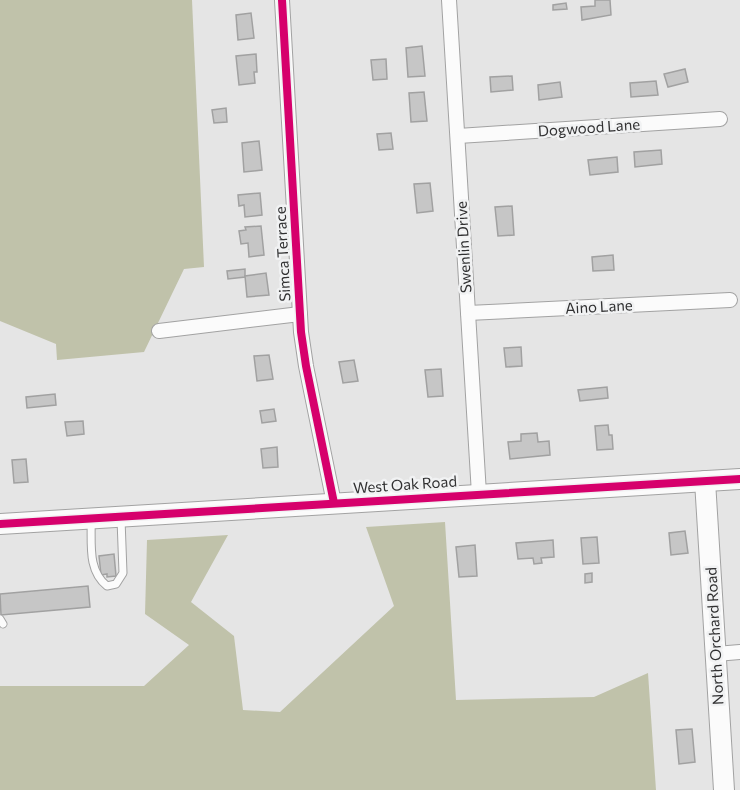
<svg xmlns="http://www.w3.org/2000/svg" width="740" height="790" viewBox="0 0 740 790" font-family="Commissioner,sans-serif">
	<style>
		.forest { fill: #c0c2aa }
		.building { fill: #c6c6c6; stroke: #a1a1a1; stroke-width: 1.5 }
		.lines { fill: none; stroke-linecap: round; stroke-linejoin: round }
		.lane-casing { stroke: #a2a2a2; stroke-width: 9 }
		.street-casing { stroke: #a2a2a2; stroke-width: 16 }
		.secondary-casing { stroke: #a2a2a2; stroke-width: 22 }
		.lane { stroke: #fbfbfb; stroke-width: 7 }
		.street { stroke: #fbfbfb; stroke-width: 14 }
		.secondary { stroke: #fbfbfb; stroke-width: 20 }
		.cycleway-casing { stroke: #f1f2f3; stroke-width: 11 }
		.cycleway { stroke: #d6006c; stroke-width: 8 }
		.labels { text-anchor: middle; stroke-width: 5; stroke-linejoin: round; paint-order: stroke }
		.street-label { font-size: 15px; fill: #313132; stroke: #f1f2f3 }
	</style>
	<rect width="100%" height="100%" fill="#e5e5e5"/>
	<!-- forest -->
	<g class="forest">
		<polygon points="0,0 192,0 204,267 184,269 144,352 57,360 56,344 0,321"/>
		<polygon points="445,522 456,700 594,697 648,673 656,790 0,790 0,686 144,686 189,645 145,614 147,540 228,535 191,602 234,636 243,710 280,712 394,606 366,527"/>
	</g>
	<!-- building -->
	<g class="building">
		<polygon points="595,0 610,0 611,15 582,20 581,7 595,6"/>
		<polygon points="566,3 567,9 553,10 553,5"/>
		<polygon points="251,13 254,38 238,40 236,15"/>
		<polygon points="422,46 425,76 408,77 406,48"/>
		<polygon points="256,54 257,72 254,72 255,83 239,85 236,56"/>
		<polygon points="386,59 387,79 373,80 371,60"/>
		<polygon points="685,69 688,82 668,87 664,74"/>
		<polygon points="512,76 513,90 491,92 490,77"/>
		<polygon points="656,81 658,95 631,97 630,83"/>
		<polygon points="560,82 562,97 539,100 538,85"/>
		<polygon points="424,92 427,121 411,122 409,93"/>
		<polygon points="226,108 227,122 214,123 212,110"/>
		<polygon points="391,133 393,149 379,150 377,134"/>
		<polygon points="259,141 262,170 244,172 242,143"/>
		<polygon points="661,150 662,164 635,167 634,152"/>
		<polygon points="617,157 618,172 590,175 588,160"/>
		<polygon points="430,183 433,211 417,213 414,184"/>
		<polygon points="260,193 262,215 245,217 244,205 239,206 238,195"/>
		<polygon points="512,206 514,235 498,236 495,207"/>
		<polygon points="261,226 264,255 249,257 248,243 241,244 239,231 246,230 245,227"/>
		<polygon points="613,255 614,270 593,271 592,257"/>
		<polygon points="245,269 245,277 228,279 227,271"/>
		<polygon points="266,273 269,295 247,297 245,276"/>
		<polygon points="521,347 522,366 506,367 504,348"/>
		<polygon points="269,355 273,379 257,381 254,356"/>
		<polygon points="354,360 358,381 343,383 339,362"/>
		<polygon points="441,369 443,396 428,397 425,370"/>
		<polygon points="607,387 608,398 580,401 578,390"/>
		<polygon points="55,394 56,405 27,408 26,397"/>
		<polygon points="274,409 276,421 262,423 260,411"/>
		<polygon points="83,421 84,434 67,436 65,422"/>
		<polygon points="608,425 609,435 612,435 613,449 597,450 595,426"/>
		<polygon points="537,433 538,442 549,441 550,455 510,459 508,442 521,441 521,434"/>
		<polygon points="277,447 278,467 263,468 261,449"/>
		<polygon points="26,459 28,482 14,483 12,460"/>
		<polygon points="685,531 688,553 671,555 669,533"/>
		<polygon points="597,537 599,563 583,564 581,538"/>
		<polygon points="553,540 554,557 541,558 542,563 534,564 533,558 518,559 516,543"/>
		<polygon points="475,545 477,576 459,577 456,547"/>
		<polygon points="114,554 116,576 107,577 107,574 101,575 99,556"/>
		<polygon points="592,573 592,582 585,583 585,574"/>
		<polygon points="88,586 90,607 1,615 0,594"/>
		<polygon points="692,729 695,762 679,764 676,730"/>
	</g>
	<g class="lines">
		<defs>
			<g id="lane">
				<path d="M91,520C92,543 87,570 107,586L116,584L123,573L121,519"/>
				<polyline points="0,619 3,624"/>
			</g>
			<g id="street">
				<polyline points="282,0 301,332 306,366 334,503"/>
				<polyline points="449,0 479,494"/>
				<polyline points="458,136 720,119"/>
				<polyline points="468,313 730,300"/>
				<polyline points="159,331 300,314"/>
				<polyline points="716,654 740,652"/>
			</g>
			<g id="secondary">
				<polyline points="705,481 724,790"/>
				<polyline points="0,524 740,479"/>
			</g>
		</defs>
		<!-- lane casing -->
		<use href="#lane" class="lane-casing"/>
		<!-- street casing -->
		<use href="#street" class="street-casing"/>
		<!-- secondary casing -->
		<use href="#secondary" class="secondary-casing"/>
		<!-- lane -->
		<use href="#lane" class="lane"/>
		<!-- street -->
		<use href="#street" class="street"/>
		<!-- secondary -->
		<use href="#secondary" class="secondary"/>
		<defs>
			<g id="cycleway">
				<polyline points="282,0 301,332 306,366 334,503"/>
				<polyline points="0,524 740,479"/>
			</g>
		</defs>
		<!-- cycleway casing -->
		<use href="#cycleway" class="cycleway-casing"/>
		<!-- cycleway -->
		<use href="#cycleway" class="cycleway"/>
	</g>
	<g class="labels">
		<!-- street labels -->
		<g class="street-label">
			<text transform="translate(589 128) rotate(-4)" y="5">Dogwood Lane</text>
			<text transform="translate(464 247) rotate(-93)" y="5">Swenlin Drive</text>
			<text transform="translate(283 254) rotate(-93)" y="5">Simca Terrace</text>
			<text transform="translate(599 307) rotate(-3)" y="5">Aino Lane</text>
			<text transform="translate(405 485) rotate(-4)" y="5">West Oak Road</text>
			<text transform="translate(715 636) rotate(-93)" y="5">North Orchard Road</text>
		</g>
	</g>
</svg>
